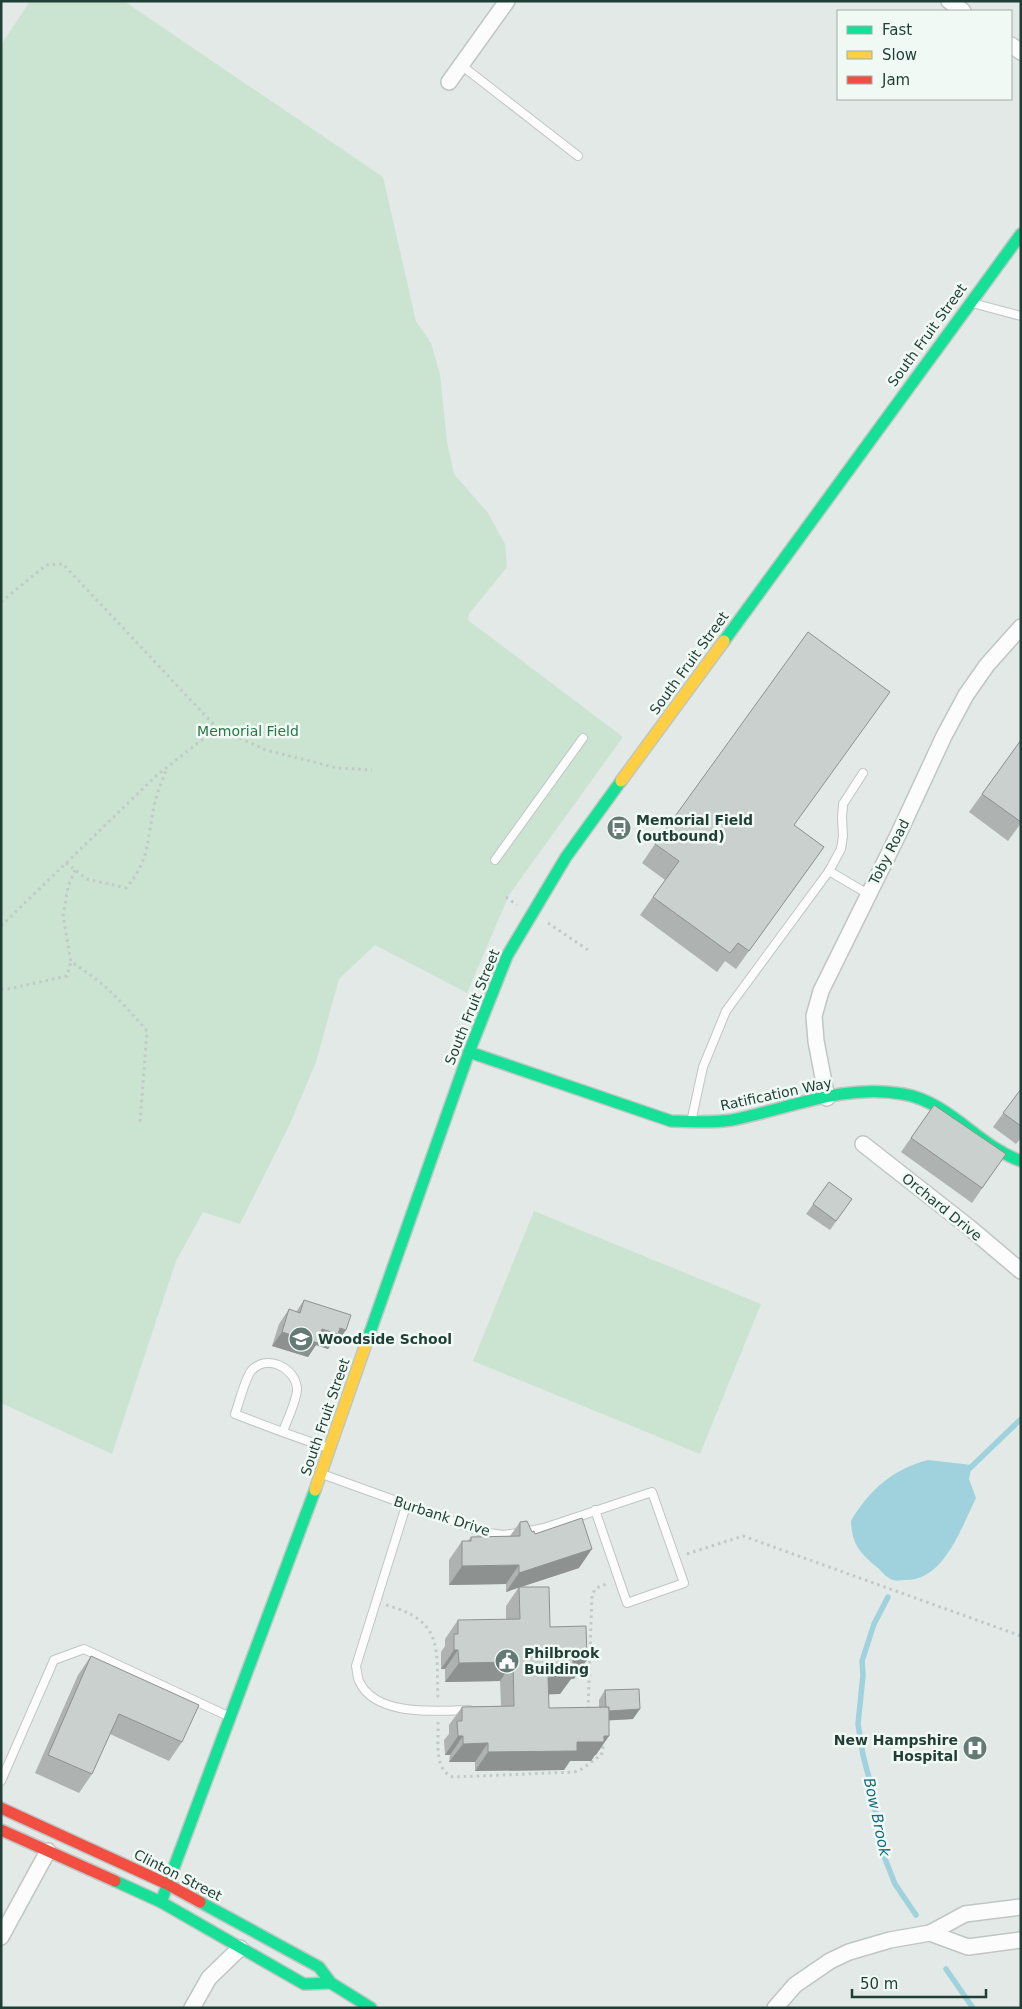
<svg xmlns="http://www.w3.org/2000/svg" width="1022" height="2009" viewBox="0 0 1022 2009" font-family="'DejaVu Sans',sans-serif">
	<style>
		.green { fill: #cbe4d2 }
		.water { fill: #9fd2dc }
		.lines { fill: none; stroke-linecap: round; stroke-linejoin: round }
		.stream { stroke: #9fd2dc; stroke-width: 5.5 }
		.lane-casing { stroke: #c0c6c3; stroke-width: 10 }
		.street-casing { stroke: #c0c6c3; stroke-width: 18 }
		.fast-casing { stroke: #bec7c4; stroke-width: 14 }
		.slow-casing { stroke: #bec7c4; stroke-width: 14 }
		.jam-casing { stroke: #bec7c4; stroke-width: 14 }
		.path { stroke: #c0cac6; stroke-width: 3; stroke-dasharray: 2.5 4; stroke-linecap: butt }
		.lane { stroke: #fbfcfb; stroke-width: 8 }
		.street { stroke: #fbfcfb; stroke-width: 15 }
		.fast { stroke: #16e098; stroke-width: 11 }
		.slow { stroke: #ffcf43; stroke-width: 11 }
		.jam { stroke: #f24e42; stroke-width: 11 }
		.wall { fill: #aeb3b1 }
		.shaded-wall { fill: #8d9290 }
		.building { fill: #cad0ce; stroke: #8d9290 }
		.labels { text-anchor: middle; stroke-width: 5; stroke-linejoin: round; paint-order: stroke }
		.street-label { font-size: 14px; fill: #1f3e36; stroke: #f1f9f5 }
		.park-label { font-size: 14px; fill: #257947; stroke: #f1f9f5 }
		.poi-label { font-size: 14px; font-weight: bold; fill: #1f3e36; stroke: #f1f9f5; text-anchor: start }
		.water-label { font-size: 15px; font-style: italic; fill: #146b7f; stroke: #f1f9f5 }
	</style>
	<rect width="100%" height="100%" fill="#e3e9e6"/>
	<!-- green -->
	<g class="green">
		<polygon points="30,1 124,1 383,177 416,321 431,343 440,374 447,442 454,474 488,513 505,544 507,567 469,614 468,620 623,737 509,895 467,993 375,945 339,979 316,1062 289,1126 240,1224 203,1212 176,1261 112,1454 1,1403 1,45"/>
		<polygon points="534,1211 761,1304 700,1454 473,1361"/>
	</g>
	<!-- water -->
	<path class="water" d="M928,1460L972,1465L969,1479L976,1498C961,1528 944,1581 905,1580C901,1580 896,1581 893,1580C888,1579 882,1572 878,1568C860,1553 852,1545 851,1521C869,1490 893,1469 928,1460Z"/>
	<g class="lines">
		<!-- stream -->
		<g class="stream">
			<polyline points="969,1469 1021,1419"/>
			<polyline points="888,1597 874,1624 862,1661 863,1675 858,1724 863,1755 869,1778 872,1802 881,1826 884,1856 895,1884 916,1915"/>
			<polyline points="946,1969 973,2008"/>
		</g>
		<defs>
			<g id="lane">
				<polyline points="461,65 578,156"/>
				<polyline points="972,303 1021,316"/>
				<polyline points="495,860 583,738"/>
				<polyline points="829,871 841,849 843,836 842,818 843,804 863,773"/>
				<polyline points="691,1122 703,1067 726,1011 829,871 868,894"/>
				<path d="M283,1432C286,1422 298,1398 297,1388C295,1368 267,1353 251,1371C245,1379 239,1403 235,1414C266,1426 297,1438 329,1448"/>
				<polyline points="322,1474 482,1532 503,1535 519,1533 544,1528 652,1492 684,1583 627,1603 595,1510"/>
				<path d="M406,1506L356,1666C357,1670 357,1676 359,1681C375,1717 437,1711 469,1710"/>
				<polyline points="1,1781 54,1660 84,1649 230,1717"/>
			</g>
			<g id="street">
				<polyline points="949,1 963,11"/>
				<polyline points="1011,45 1021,52"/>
				<polyline points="449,82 507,1"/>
				<polyline points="827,1098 816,1041 814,1016 821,991 899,833 944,736 966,695 987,665 1021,627"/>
				<polyline points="863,1144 970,1228 1021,1271"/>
				<polyline points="930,1933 968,1947 1021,1940"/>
				<polyline points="1,1937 48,1851"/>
				<polyline points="192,2008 209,1978 240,1948"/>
				<polyline points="775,2008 795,1985 830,1961 849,1952 890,1940 930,1933 965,1914 1021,1907"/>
			</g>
			<g id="fast">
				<polyline points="724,641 1021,234"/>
				<path d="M469,1052L671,1121C691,1122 711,1123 732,1120C788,1109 845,1083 903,1094C950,1102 978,1146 1021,1161"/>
				<polyline points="367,1341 469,1052 507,956 566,857 621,781"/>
				<polyline points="115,1881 161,1902 304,1984 331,1983"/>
				<polyline points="161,1902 315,1490"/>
				<polyline points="200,1902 319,1967 331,1983 371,2008"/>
			</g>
			<g id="slow">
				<polyline points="621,781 724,641"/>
				<polyline points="315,1490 367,1341"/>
			</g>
			<g id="jam">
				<polyline points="1,1808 167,1884 200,1902"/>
				<polyline points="1,1830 115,1881"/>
			</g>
		</defs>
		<!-- lane casing -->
		<use href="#lane" class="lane-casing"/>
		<!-- street casing -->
		<use href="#street" class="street-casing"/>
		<!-- fast casing -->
		<use href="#fast" class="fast-casing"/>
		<!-- slow casing -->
		<use href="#slow" class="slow-casing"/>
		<!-- jam casing -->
		<use href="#jam" class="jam-casing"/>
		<!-- path -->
		<g class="path">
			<polyline points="1,602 46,565 63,564 217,728 266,750 337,768 372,770"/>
			<path d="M66,863L87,879L126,888C151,859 147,837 155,802C158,790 163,779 167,768"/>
			<path d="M75,870L68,887L63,916L71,962C103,981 123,1003 147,1031L140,1122"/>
			<polyline points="506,897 517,905"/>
			<polyline points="548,923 591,952"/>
			<polyline points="1,926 156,776 217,728"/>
			<polyline points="1,989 8,989 67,976 71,962"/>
			<polyline points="687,1554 743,1536 1021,1636"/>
			<path d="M386,1605C445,1621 436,1649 438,1701"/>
			<polyline points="588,1709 592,1595 596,1588 609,1583"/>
			<path d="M438,1722C439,1739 433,1770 453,1777L574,1772C586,1769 591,1760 601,1756L603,1750V1741"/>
		</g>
		<!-- lane -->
		<use href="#lane" class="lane"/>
		<!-- street -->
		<use href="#street" class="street"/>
		<!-- fast -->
		<use href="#fast" class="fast"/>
		<!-- slow -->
		<use href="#slow" class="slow"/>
		<!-- jam -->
		<use href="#jam" class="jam"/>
	</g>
	<!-- wall -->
	<g class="wall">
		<polygon points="1021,740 1021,823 1008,841 969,812"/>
		<polygon points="794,825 824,847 736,969 725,961 717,972 640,915 665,880 642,863 655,844"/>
		<polygon points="1021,1089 1021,1138 1016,1144 993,1127"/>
		<polygon points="934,1105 1006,1154 972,1203 901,1152"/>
		<polygon points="829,1182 852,1199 830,1230 806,1214"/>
		<polygon points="304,1300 336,1344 332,1343 328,1349 316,1345 308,1357 272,1346 279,1324 289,1309 296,1312"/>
		<polygon points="520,1522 532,1532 535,1534 579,1568 520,1587 550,1627 574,1679 571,1679 560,1694 548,1694 549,1708 599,1707 599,1700 605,1690 633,1719 609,1720 596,1755 595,1755 591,1761 570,1761 564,1770 475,1771 475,1762 449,1762 450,1755 445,1755 444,1740 449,1734 449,1725 462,1707 501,1706 500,1681 445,1682 445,1669 441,1669 441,1652 445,1646 445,1639 458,1620 506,1620 506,1606 519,1587 506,1592 506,1584 449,1585 449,1560 462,1541 468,1541 471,1537 510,1536"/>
		<polygon points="91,1656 182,1742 169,1761 110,1734 92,1774 79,1793 35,1773 78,1675"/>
	</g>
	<!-- shaded-wall -->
	<g class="shaded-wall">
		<polygon points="340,1328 346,1330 336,1344 332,1343 328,1349 316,1345 308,1357 272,1346 282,1332"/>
		<polygon points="592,1549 579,1568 506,1592 519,1573"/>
		<polygon points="519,1565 506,1584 449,1585 462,1566"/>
		<polygon points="454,1650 458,1650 445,1669 441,1669"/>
		<polygon points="573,1660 587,1660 574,1679 571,1679 560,1694 535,1695 548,1676"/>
		<polygon points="513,1662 500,1681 445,1682 459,1663"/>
		<polygon points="640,1709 633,1719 600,1721 606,1711"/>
		<polygon points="458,1736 463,1736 450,1755 445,1755"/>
		<polygon points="604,1736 609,1736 596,1755 595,1755 591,1761 570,1761 564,1770 475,1771 488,1752 577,1742"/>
		<polygon points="488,1743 475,1762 449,1762 463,1744"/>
	</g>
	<!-- building -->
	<g class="building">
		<polygon points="808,632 890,692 794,825 824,847 749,951 738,943 730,953 653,897 679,861 655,844"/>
		<polygon points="1021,740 1021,822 982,794"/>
		<polygon points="1021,1089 1021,1126 1003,1113"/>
		<polygon points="934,1105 1006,1154 982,1188 911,1138"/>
		<polygon points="829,1182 852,1199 836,1221 813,1204"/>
		<polygon points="304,1300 351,1315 346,1330 340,1328 338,1334 322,1329 318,1343 282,1332 289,1309 300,1313"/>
		<polygon points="582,1518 592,1549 519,1573 519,1565 462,1566 462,1541 471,1541 471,1537 520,1536 520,1522 527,1521 532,1532 534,1531 535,1534"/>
		<polygon points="519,1587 549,1587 550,1627 586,1626 587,1660 573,1660 573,1676 548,1676 549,1708 609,1707 609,1736 604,1736 604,1742 577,1742 577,1751 488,1752 488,1743 463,1744 463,1736 458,1736 457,1721 462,1721 462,1707 514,1706 513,1662 459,1663 458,1650 454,1650 454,1634 458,1634 458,1620 520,1619"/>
		<polygon points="91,1656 199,1705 182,1742 119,1714 92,1774 48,1755"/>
		<polygon points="639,1689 640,1709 609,1711 609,1707 606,1707 605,1690"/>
	</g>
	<!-- icons -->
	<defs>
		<symbol id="bus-disc" viewBox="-11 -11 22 22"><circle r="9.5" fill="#647a74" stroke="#f1f9f5"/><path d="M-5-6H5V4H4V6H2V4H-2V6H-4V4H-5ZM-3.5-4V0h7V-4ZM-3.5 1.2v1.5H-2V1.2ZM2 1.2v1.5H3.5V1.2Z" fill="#fff"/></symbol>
		<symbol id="school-disc" viewBox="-11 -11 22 22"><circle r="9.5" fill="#647a74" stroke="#f1f9f5"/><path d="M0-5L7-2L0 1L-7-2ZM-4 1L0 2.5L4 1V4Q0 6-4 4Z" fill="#fff"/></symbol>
		<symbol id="civic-disc" viewBox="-11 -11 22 22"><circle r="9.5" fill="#647a74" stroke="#f1f9f5"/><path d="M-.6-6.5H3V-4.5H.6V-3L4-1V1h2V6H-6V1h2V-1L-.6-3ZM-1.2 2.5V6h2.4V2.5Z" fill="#fff"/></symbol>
		<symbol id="hospital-disc" viewBox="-11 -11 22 22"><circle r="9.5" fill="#647a74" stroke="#f1f9f5"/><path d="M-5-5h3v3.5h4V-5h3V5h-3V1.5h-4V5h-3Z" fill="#fff"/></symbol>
	</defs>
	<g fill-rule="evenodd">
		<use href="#bus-disc" x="605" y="814" width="28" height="28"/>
		<use href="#school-disc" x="287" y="1325" width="28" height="28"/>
		<use href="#civic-disc" x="493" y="1647" width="28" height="28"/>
		<use href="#hospital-disc" x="961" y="1734" width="28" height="28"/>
	</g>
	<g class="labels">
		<!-- street labels -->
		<g class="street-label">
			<text transform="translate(927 335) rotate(-54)" y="5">South Fruit Street</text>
			<text transform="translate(689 663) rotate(-54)" y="5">South Fruit Street</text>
			<text transform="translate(889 852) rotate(-63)" y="5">Toby Road</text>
			<text transform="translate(472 1007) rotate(-68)" y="5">South Fruit Street</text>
			<text transform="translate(776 1094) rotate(-12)" y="5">Ratification Way</text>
			<text transform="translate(942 1207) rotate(39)" y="5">Orchard Drive</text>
			<text transform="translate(325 1417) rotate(-71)" y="5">South Fruit Street</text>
			<text transform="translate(442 1516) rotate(18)" y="5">Burbank Drive</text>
			<text transform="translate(178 1875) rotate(27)" y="5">Clinton Street</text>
		</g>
		<!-- park labels -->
		<g class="park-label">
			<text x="248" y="736">Memorial Field</text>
		</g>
		<!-- poi labels -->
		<g class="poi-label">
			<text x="636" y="825">Memorial Field<tspan x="636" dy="16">(outbound)</tspan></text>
			<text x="318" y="1344">Woodside School</text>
			<text x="524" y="1658">Philbrook<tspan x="524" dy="16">Building</tspan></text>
			<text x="958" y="1745" text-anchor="end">New Hampshire<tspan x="958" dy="16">Hospital</tspan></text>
		</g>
		<!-- water labels -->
		<g class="water-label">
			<text transform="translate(877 1817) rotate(78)" y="5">Bow Brook</text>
		</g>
	</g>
	<!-- border -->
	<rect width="1022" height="2009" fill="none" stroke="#1f3e36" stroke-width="5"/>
	<!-- legend -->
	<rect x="837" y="10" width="175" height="90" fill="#f1f9f5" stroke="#9daea9"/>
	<rect x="847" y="26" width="25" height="8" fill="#16e098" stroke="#9daea9"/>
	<text x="882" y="35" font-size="15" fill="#1f3e36">Fast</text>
	<rect x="847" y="51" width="25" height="8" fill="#ffcf43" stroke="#9daea9"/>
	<text x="882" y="60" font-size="15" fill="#1f3e36">Slow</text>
	<rect x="847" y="76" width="25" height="8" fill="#f24e42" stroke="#9daea9"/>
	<text x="882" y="85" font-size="15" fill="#1f3e36">Jam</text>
	<!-- scale -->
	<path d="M852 1989v8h134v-8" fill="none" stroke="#1f3e36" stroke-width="2.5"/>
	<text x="860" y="1989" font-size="15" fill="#1f3e36" stroke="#f1f9f5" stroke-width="4" paint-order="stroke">50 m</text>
</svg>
